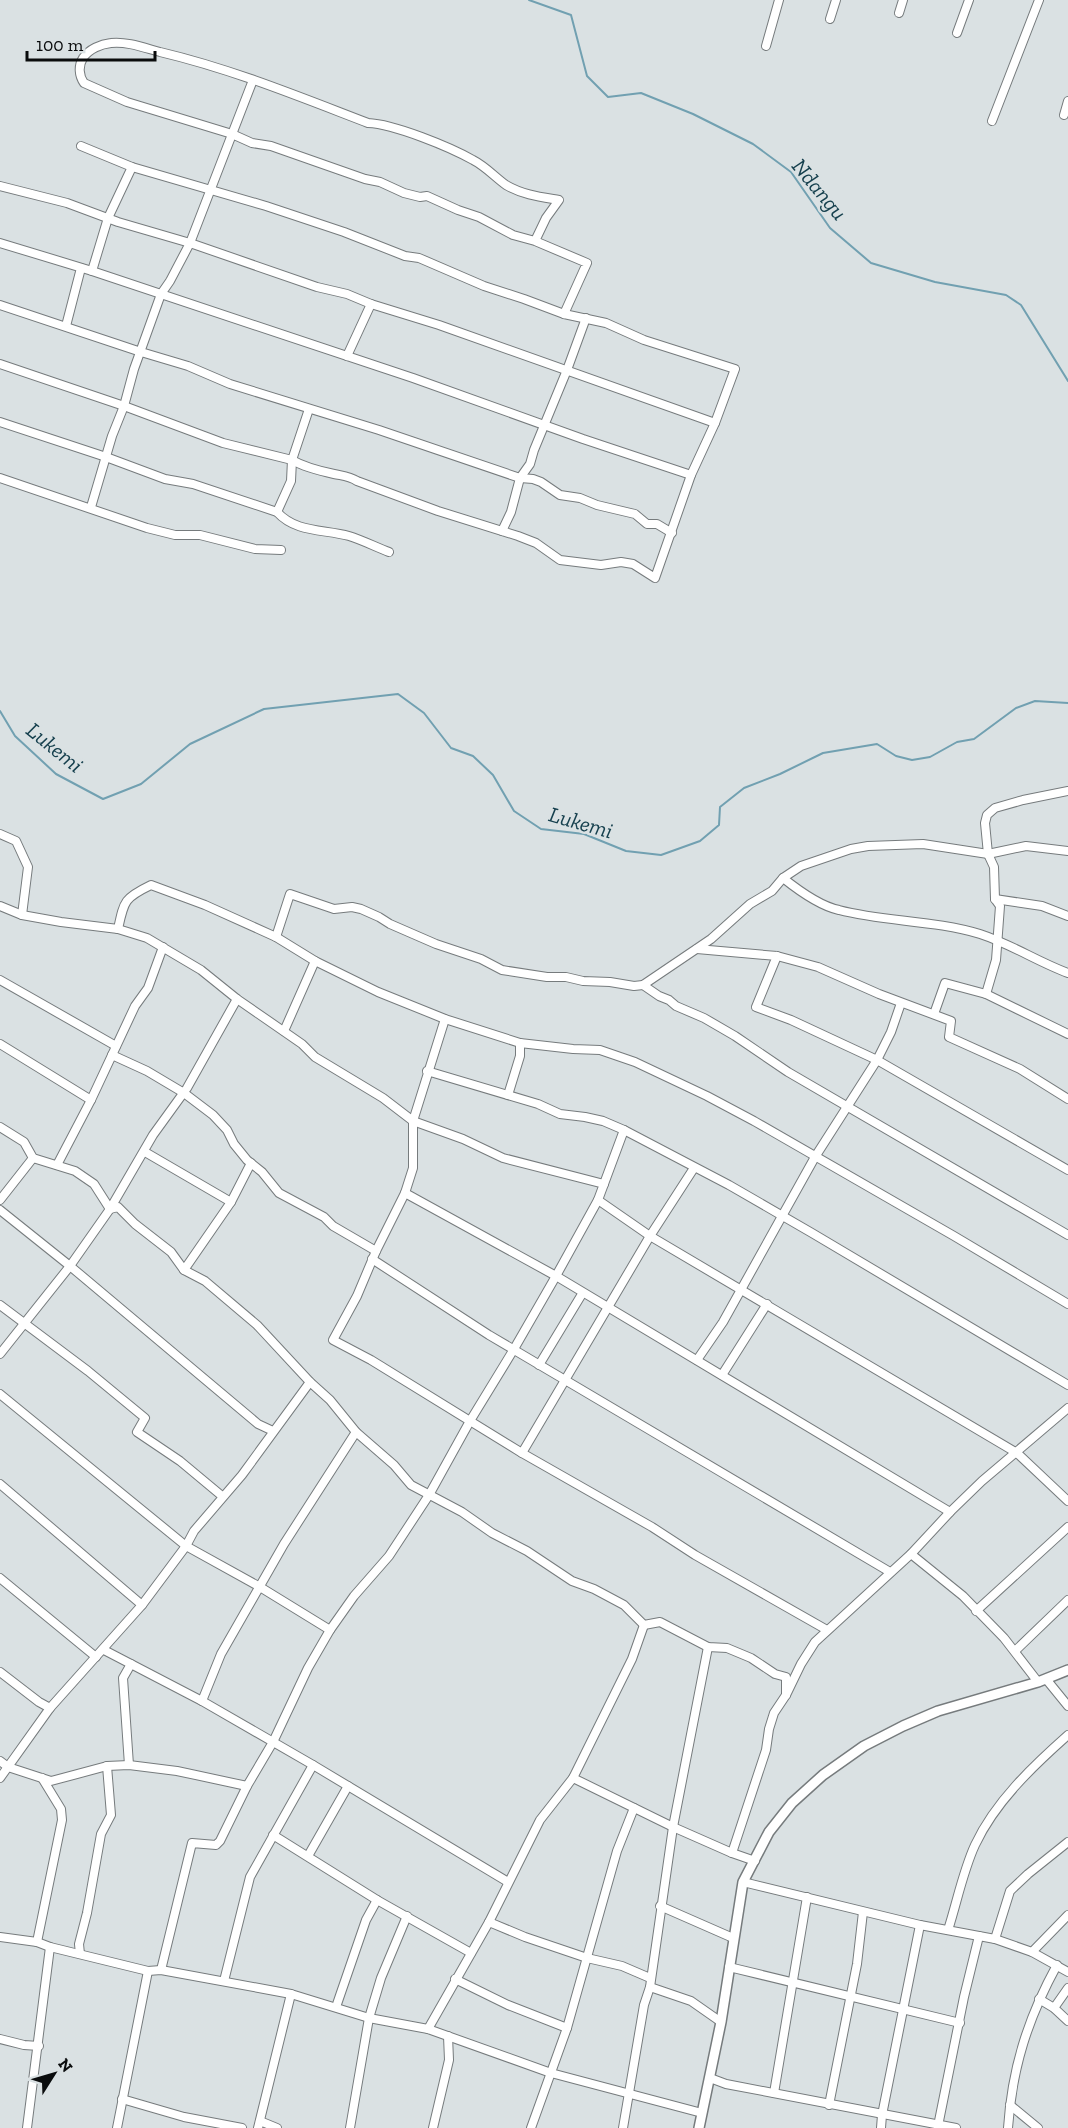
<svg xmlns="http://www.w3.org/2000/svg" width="1068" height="2128" viewBox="0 0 1068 2128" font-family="'Zilla Slab',serif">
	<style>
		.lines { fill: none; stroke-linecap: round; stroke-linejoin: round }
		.stream { stroke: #71a0b1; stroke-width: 2 }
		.minor-casing { stroke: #767b7d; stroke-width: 10 }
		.tertiary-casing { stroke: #767b7d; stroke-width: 12 }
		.minor { stroke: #fff; stroke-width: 8 }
		.tertiary { stroke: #fff; stroke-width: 9 }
		.labels { text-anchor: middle; stroke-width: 5; stroke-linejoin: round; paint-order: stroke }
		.water-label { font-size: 22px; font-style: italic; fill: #16404e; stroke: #dae1e3 }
	</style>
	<rect width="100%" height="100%" fill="#dae1e3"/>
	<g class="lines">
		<!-- stream -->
		<g class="stream">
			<polyline points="529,0 571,15 587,76 608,97 641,93 693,114 753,144 791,172 830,228 871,263 935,282 1006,295 1021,305 1068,381"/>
			<polyline points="0,711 15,736 56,774 103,799 141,784 190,744 264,709 398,694 424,713 451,748 473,756 493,775 514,811 541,829 584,834 626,851 661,855 700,841 719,825 720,807 744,788 780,774 823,753 877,744 896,756 912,760 930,757 957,742 974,739 1016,708 1035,701 1068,703"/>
		</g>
		<defs>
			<g id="minor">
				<polyline points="899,13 903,0"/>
				<polyline points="830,19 836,0"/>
				<polyline points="957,33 969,0"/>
				<polyline points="766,46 779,0"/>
				<polyline points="1064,115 1068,101"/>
				<polyline points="992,121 1039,0"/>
				<polyline points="0,186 67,203 118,222 190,243 317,287 347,294 371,304 439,325 715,423"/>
				<path d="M535,241L546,218L559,200C541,197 523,195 506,185C495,177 485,166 473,160C450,147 394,124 368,123C300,97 232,69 160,52C145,48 126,41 111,43C101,44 89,49 83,58C78,66 79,76 84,83L127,102L232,134L252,143L271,146L365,179L380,182L404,193L420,197L427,196L458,210L479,217L513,235L535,241L587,263L564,314"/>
				<polyline points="0,243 92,271 413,378 583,439 691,475"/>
				<polyline points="92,271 108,218 132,167"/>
				<polyline points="0,305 141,352 188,366 230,384 379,430 520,478 533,479 541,482 560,495 580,498 597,505 635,514 647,524 657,524 672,533"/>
				<polyline points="66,326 81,268"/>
				<polyline points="347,356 371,304"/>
				<path d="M0,364L124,406L223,443L292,460C304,467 320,471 334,474C343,476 349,476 357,481L438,511L518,536L536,543L560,560L601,565L621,562L633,564L655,578L691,475L715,423L735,369L644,340L606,323L564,314L524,299L484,286L419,258L405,256L344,232L266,206L132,167L81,146"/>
				<path d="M0,422L106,457L165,479L193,484L277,512C296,533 324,529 349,536C362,540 376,547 389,552"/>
				<polyline points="0,478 147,528 175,535 200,535 255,549 281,550"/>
				<polyline points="91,507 112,436 124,406 134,369 161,294 170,281 190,243 253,80"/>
				<polyline points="277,512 291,481 292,460 309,409"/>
				<polyline points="502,531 511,512 520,478 530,464 534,450 567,370 586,318"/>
				<polyline points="0,834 16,841 28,867 22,915"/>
				<path d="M783,878C798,890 820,906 839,910C885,922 934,920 980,934C1011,944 1038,962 1068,973"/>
				<polyline points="995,899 1042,906 1068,916"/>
				<polyline points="0,906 22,915 61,922 118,929 147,938 201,970 237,999 302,1044 315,1057 383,1098 413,1121 463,1139 503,1158 604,1184"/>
				<path d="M118,929C124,901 124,898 151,885L205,905L276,937L315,961L378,992L445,1019L520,1043L573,1049L600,1050L635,1062L707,1096L754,1121L954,1236L1068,1304"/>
				<polyline points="276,937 290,894 334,909 352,907 361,909 379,917 390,924 436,944 481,959 502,970 547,977 566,977 583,981 610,982 634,986 643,985 711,939 750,904 772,891 783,878 801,866 851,849 868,846 923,844 988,854 1026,846 1068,851"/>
				<polyline points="697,949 777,956 818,967 879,994 951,1021 949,1037 1020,1069 1068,1099"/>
				<polyline points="777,956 756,1007 791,1020 877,1060 1068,1170"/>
				<polyline points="0,980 116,1046"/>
				<polyline points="643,985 659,996 669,1000 676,1006 704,1018 735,1036 788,1072 1068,1235"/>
				<polyline points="986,994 996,960 1000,906 995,899 994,867 988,854 985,823 987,815 995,808 1023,800 1068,791"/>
				<polyline points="934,1014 945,983 986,994 1068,1034"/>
				<polyline points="445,1019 413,1121 413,1168 405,1193 376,1251 357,1296 333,1340 371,1360 522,1453 652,1527 695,1555 827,1630"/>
				<polyline points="284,1031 315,961"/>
				<polyline points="0,1044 91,1100"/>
				<polyline points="112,1055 147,1071 184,1093 213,1115 227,1130 234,1144 247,1160 262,1172 279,1193 324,1217 333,1226 376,1251"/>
				<polyline points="427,1071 538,1104 560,1114 585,1117 603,1121 624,1130 729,1185 812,1233 1068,1385"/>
				<polyline points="508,1095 520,1056 520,1043"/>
				<polyline points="0,1127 24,1142 33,1158 75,1171 94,1184 110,1209 118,1207 135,1224 171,1252 184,1270 205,1281 257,1325 310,1382 330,1400 356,1432 394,1465 411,1485 462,1512 492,1533 527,1551 572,1581 594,1589 624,1605 644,1625 660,1622 708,1647 727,1648 751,1658 775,1674 786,1677 786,1695"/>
				<polyline points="145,1152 231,1202"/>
				<polyline points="57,1165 91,1100 135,1006 148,988 163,947"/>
				<polyline points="405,1193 556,1276 950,1512"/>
				<polyline points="0,1200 33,1158"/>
				<polyline points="598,1200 650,1236 1017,1453 1068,1501"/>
				<polyline points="0,1210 70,1266 258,1424 273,1431"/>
				<polyline points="372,1259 489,1335 890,1572"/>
				<polyline points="184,1270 231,1202 251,1163"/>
				<polyline points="0,1305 88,1371 145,1418 137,1432 180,1461 222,1496"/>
				<polyline points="0,1354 70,1266 110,1209 153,1135 187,1088 237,999"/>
				<polyline points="697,1360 723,1322 815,1157 877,1060 891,1032 901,1003"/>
				<polyline points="539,1365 582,1294"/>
				<polyline points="722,1375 767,1304"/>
				<polyline points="0,1394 186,1546 260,1587 330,1630"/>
				<polyline points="522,1453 650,1236 694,1168"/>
				<polyline points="0,1484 142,1605"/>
				<polyline points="911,1554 963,1596 1004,1638 1038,1682"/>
				<polyline points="0,1578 96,1657"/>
				<polyline points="976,1611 1068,1527"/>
				<polyline points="104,1650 202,1701 313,1765 508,1882"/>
				<polyline points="1015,1651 1068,1600"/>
				<polyline points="0,1672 39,1702 50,1708"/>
				<polyline points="1046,1679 1068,1706"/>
				<polyline points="202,1701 221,1654 284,1544 356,1432"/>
				<polyline points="0,1761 8,1767 51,1781 107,1766 129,1765 177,1771 247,1786"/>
				<polyline points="129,1765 123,1678 131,1664"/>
				<polyline points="0,1778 50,1708 142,1605 186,1546 194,1531 242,1475 310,1382"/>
				<polyline points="573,1778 673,1827 732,1853 755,1861"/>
				<polyline points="273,1835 377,1900 471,1953"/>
				<polyline points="732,1853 766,1750 769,1729 774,1713 786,1695 801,1664 815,1642 911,1554 950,1512 982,1481 1068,1408"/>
				<polyline points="308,1856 348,1786"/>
				<polyline points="743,1882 920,1925 995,1939 1032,1952 1068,1972"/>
				<polyline points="660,1906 733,1938"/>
				<polyline points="489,1922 525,1937 587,1958 622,1966 650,1978"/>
				<path d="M948,1930C957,1902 963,1871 975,1845C995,1802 1033,1766 1068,1735"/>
				<polyline points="0,1937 37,1942 50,1947 148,1971 161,1970 291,1994 369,2018 428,2029 551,2073 702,2113"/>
				<polyline points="995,1939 1010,1891 1028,1874 1068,1842"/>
				<polyline points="37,1942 62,1820 61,1809 42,1778"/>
				<polyline points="1032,1952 1068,1915"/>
				<polyline points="80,1954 79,1944 87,1913 101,1834 111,1815 107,1766"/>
				<polyline points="729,1967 960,2023"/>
				<polyline points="161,1970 192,1843 216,1845 220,1841 247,1786 273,1742 308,1668 330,1630 354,1596 389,1556 429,1495 470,1421 514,1349 556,1276 598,1200 624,1130"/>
				<polyline points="455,1979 508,2005 567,2028"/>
				<polyline points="224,1981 250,1877 313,1765"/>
				<polyline points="650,1987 691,2001 721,2022"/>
				<polyline points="1039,1999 1054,2008 1068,2021"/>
				<polyline points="336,2007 366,1920 377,1900"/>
				<polyline points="1054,2008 1068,1988"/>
				<polyline points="428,2029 489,1922 540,1820 573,1778 632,1659 644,1625"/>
				<polyline points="0,2039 24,2045 39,2046"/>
				<polyline points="710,2078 726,2084 956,2128"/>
				<polyline points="774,2093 807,1897"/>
				<polyline points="122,2099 184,2117 242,2128"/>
				<polyline points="829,2105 857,1964 863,1912"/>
				<polyline points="1010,2105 1038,2128"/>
				<polyline points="260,2121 277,2128"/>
				<polyline points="938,2126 964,1997 979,1936"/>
				<polyline points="27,2128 50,1947"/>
				<polyline points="117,2128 148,1971"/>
				<polyline points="258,2128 291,1994"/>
				<polyline points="350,2128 369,2018 381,1978 407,1916"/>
				<polyline points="433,2128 449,2060 448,2036"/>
				<polyline points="531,2128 567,2028 617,1851 634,1808"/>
				<polyline points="623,2128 644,2005 650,1987 673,1827 708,1647"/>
				<polyline points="881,2128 882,2115 920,1925"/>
				<path d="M1008,2128C1012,2068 1028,2018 1057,1965"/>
			</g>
			<polyline id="tertiary" points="699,2128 721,2022 743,1882 769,1832 792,1803 823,1775 864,1746 903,1726 938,1711 1038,1682 1068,1670"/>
		</defs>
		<!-- minor casing -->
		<use href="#minor" class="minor-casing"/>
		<!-- tertiary casing -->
		<use href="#tertiary" class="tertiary-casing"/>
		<!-- minor -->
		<use href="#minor" class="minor"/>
		<!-- tertiary -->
		<use href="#tertiary" class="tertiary"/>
	</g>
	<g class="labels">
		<!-- water labels -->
		<g class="water-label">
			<text transform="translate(820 189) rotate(50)" y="8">Ndangu</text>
			<text transform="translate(55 747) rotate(39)" y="8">Lukemi</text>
			<text transform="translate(581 822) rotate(16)" y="8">Lukemi</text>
		</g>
	</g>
	<!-- north arrow -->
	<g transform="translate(54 2074) rotate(53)" stroke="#dae1e3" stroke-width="4.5" paint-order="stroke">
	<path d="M0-4.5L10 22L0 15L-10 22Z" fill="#0a0c0d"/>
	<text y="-9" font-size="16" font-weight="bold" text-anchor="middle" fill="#0a0c0d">N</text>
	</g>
	<!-- scale -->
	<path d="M27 51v9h128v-9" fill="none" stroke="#0a0c0d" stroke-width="3"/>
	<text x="36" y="51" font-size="18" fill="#0a0c0d" stroke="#dae1e3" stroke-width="4.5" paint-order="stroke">100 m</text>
</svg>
